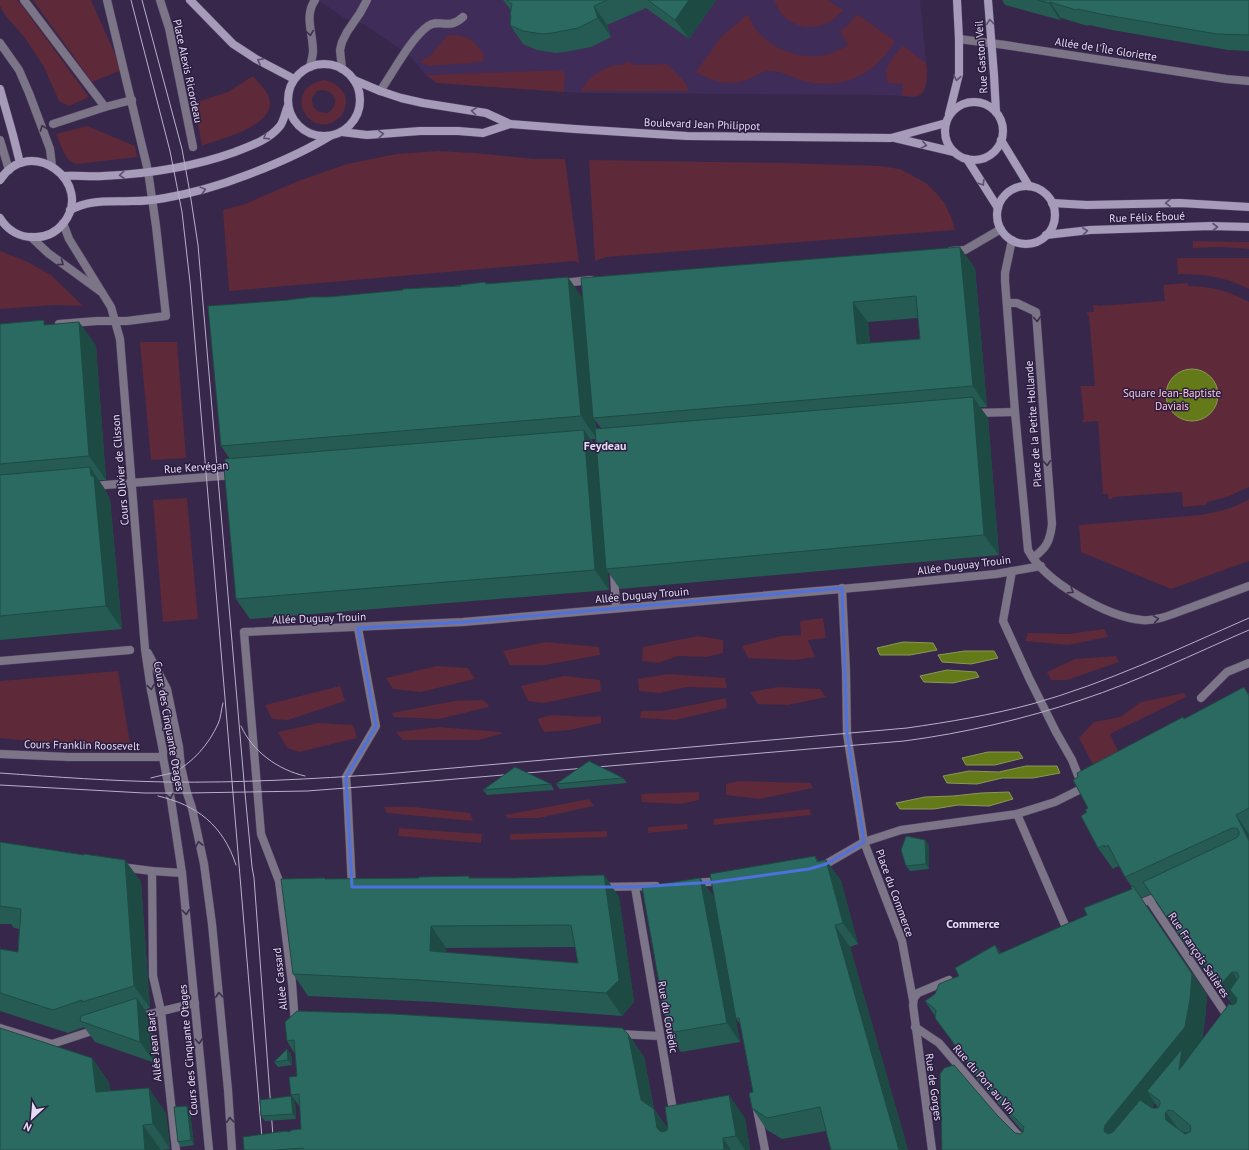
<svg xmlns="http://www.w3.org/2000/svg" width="1249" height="1150" viewBox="0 0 1249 1150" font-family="'PT Sans',sans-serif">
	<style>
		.built { fill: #3f2c58 }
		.green { fill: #5e2939; fill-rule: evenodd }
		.water { fill: #647a19; stroke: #8a975a }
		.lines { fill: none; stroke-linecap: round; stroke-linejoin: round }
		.service-casing { stroke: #524466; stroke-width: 9 }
		.pedestrian-casing { stroke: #524466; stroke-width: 9 }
		.minor-casing { stroke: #524466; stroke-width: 9 }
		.secondary-casing { stroke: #524466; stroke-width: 9 }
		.service { stroke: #7c7487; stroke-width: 8 }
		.pedestrian { stroke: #7c7487; stroke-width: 8 }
		.minor { stroke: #7c7487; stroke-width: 8 }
		.secondary { stroke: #a69bb9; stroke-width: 8 }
		.tram { stroke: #b9b0ca; stroke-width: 1 }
		.wall { fill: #255b53; fill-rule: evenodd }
		.shaded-wall { fill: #1e4a44 }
		.building { fill: #2b6a61; stroke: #1e4a44; fill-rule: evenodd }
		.oneway { stroke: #5d4f70 }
		.oneway2 { stroke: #3c2e4e }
		.marked { fill: none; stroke: #4e71de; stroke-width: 3; stroke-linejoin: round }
		.labels { text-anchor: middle; stroke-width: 3; stroke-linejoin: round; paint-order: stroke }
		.street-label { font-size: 11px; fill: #e3dbf2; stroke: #2c1d40 }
		.park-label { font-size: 11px; fill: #fac7d3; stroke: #2c1d40 }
		.neighbourhood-label { font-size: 12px; font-weight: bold; fill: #e3dbf2; stroke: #2c1d40 }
	</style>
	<rect width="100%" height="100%" fill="#36274b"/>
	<!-- built -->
	<polygon class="built" points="318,0 920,0 927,71 925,87 922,93 918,96 912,97 889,95 580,93 437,83 426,75 411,57 394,45 363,24 344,18"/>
	<!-- green -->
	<g class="green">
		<polygon points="0,0 17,0 20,3 89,97 69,106 59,101 44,67 25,38 5,15 0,6"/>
		<polygon points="33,0 91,0 122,70 92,82"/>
		<path d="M774,0H828L843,10C823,36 785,32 774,0Z"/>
		<path d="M748,14C750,19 752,24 755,28C770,49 801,60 825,55C833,53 841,49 848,45L840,31L847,26L857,14L895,41C876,74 842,91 804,81C794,78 780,70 769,71C763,71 755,76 749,79C730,87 715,82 697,73L696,72L721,37Z"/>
		<path d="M448,35C467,34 473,39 484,54L483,62L430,66L420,62L430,56Z"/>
		<path d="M903,46L926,63C928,71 928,93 918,96C913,97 907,96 902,96L903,84L889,83C880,71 894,55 903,46Z"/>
		<path d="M628,61L635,65L666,64C676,73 685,79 689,91H581C588,77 608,63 623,65Z"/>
		<polygon points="561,70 565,74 564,92 437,83 426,75"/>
		<path d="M253,76C259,83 269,92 270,101C273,127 220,139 202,146L194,103L228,92Z"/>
		<path d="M324,80C339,83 351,95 344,111C342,116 338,119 333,122C307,136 282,88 324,80ZM322,90C336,91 340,105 328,113L319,112L313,107L312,98L317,91Z"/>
		<path d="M87,126L135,146L137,157L77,164C65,163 61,144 56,134Z"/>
		<polygon points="438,151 476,153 535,159 565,159 579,263 574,261 563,262 229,291 223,210 245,204 298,181 347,164 396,154"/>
		<polygon points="589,160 785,163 880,166 900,169 926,183 936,193 945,204 951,217 955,230 606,257 595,261"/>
		<polygon points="1193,241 1249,242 1249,249 1221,247 1193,248"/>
		<polygon points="0,251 26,261 51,275 83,306 55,305 0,309"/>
		<path d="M1177,258H1249V289C1225,277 1205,274 1178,274Z"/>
		<path d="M1188,283V286C1210,286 1230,291 1249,302V487L1227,497L1207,502L1206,505L1183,507L1182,492L1113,497L1112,499H1109L1108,494H1102L1103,492L1098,421L1087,422L1083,423L1082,420H1084L1081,389L1080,386H1095L1089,316H1088L1087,312H1094L1093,305H1097L1098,306L1165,301L1163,285Z"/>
		<polygon points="140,342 177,342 186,458 151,460"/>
		<polygon points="187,498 198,619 163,622 153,500"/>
		<path d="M1249,499V561L1171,589L1081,552L1079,525L1201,515C1218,512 1234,508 1249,499Z"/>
		<polygon points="823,618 826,638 808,640 815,657 796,660 748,658 742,646 781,636 801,635 800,621"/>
		<polygon points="1104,629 1108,637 1068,645 1025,641 1028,633 1068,634"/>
		<polygon points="698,636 723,640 723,653 706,657 678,656 658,663 642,661 643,647"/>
		<polygon points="546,642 599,647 600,655 545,665 510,665 503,651"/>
		<polygon points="1116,656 1119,662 1067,680 1051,680 1047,672 1075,659"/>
		<polygon points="437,666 468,668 475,679 421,692 393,689 386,678"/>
		<path d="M118,671L130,743C86,744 43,743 0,738V681Z"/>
		<polygon points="668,674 725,678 727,688 686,687 659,693 639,691 638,679"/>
		<polygon points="564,676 600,680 601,691 544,703 528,701 521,686"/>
		<polygon points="340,686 345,701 288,720 272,719 265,705"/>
		<polygon points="778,687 820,689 826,697 788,705 758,704 750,692"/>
		<polygon points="1184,693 1186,697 1110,734 1120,755 1096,770 1079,738 1094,722 1120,717 1141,702"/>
		<polygon points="726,698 727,708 675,720 640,718 641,711 662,711"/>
		<polygon points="482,700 487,703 489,707 439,719 394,717 392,713 454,701"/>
		<polygon points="551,715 591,717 601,716 601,723 570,730 544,732 537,719"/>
		<polygon points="318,723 353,725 357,738 299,752 287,748 278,732"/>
		<polygon points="439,727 501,732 501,734 479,740 403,740 396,732"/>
		<polygon points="739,781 810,783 813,788 760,799 726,795 726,784"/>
		<polygon points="699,792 699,800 681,804 642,802 641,794"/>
		<polygon points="589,799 594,806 539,818 508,818 505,815"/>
		<polygon points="384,807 413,807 470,813 473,821 387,813"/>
		<polygon points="810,809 811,815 714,825 714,819"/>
		<polygon points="687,824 688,829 648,833 648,827"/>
		<polygon points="399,828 482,834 481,843 398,836"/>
		<polygon points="607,831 607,837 510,840 510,834"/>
	</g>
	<!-- water -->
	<g class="water">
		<circle cx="1192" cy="395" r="26"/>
		<polygon points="903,642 933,643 937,650 910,655 880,655 877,648"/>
		<polygon points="965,651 994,651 998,658 971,664 942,662 938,655"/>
		<polygon points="947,670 976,672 979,677 953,683 924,682 920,676"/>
		<polygon points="988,752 1019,752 1023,758 995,765 966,765 962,758"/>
		<polygon points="1026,766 1057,766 1060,773 1033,778 1002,778 977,784 947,783 943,776 969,771 999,772"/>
		<polygon points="1009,792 1013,799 989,806 958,805 934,809 900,809 896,803 925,797 953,796 981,793"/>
	</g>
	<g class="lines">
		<defs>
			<g id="service">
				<polyline points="0,43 19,70 29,93 50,149 52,166"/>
				<path d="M310,67C311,61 313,56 313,51C313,33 304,16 315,0"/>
				<polyline points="342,69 340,50 342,42 347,32 360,13 367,0"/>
				<path d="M380,91C393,73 410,39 428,26C440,18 448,31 463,17"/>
				<polyline points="0,140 9,170"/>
			</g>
			<g id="pedestrian">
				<polyline points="24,0 105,107"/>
				<polyline points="160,0 169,28 193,147"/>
				<polyline points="53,124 105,107 132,100"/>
				<polyline points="951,251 965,250 1001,229"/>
				<polyline points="563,283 591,280"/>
				<polyline points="59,324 97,321 127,321 166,316 156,226 148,171 107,0"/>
				<polyline points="973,413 1015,412"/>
				<polyline points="92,486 234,475"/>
				<polyline points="614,572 616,608"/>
				<polyline points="842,588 846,671 847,734 864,842 902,941 913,1000"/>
				<polyline points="0,661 130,650"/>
				<polyline points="0,754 69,757 163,757"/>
				<polyline points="1017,814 1068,932"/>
				<polyline points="818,866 826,864 864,842 901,830 1017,814 1055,802 1083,788 1072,760 1056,732 1029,678 1003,621 1012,571"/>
				<polyline points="121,867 152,871 182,873"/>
				<polyline points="152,871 153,976 161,1011 176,1150"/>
				<polyline points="694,883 722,881"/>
				<polyline points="352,887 347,788 346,777 376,726 358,628"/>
				<polyline points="602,887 656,886"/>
				<polyline points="635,887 674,1116"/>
				<polyline points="1150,901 1230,1020"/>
				<polyline points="1134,906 1164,894"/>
				<polyline points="138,1017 195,1003"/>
				<polyline points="295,1024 292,983 279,881 261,834 244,632 463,622 875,586 996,574 1041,566"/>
				<polyline points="915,1027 939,1043 1016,1133 1034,1150"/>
				<polyline points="0,1028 52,1044 98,1029"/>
				<polyline points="617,1034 660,1036"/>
				<polyline points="757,1109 765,1150"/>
				<polyline points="932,1150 913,1005 914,998 918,993 949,980"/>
			</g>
			<g id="minor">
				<polyline points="959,39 1005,45 1226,79 1249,81"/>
				<polyline points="63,223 69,239 111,307 120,339 145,649 151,690 163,751 163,757 171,800 182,873 209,1150"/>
				<polyline points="31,237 48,253 100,291"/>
				<path d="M1012,240L1005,273V281L1015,412L1028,550C1039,570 1058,584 1077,595C1097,607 1119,618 1142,620C1157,622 1177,612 1192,607C1211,600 1230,593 1249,586"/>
				<path d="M1007,303H1017L1036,312L1052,524C1050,542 1046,548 1033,558"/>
				<polyline points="148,653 167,689 179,747 181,767 187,793 192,808 204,864 212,924 228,1090 232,1150"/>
				<polyline points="1201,698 1227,672 1249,663"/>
			</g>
			<g id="secondary">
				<polyline points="190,0 233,44 256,59 294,79"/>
				<polyline points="988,0 994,75 996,112"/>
				<circle cx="324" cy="100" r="36"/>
				<polyline points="354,80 380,91 401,98 423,103 486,113 510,124 575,129 687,136 891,138 946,123"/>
				<polyline points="0,89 13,135 20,163"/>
				<circle cx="974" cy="131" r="29"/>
				<polyline points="949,114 959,74 959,39 957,0"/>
				<polyline points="342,132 367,135 420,131 458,131 483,133 510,124"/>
				<polyline points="895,138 954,152"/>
				<polyline points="1001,140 1029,186"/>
				<polyline points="967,159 998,208"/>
				<path d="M63,176C77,175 90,177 103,176C148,174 193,167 235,152C250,146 269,140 280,126C284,121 285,112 288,106"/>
				<path d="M0,180C30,133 96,183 63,224C56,232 46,237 36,237C21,238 8,231 0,218"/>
				<circle cx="1026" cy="215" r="29"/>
				<polyline points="1052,203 1087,205 1180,203 1249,207"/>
				<path d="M70,210C90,199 110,202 132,201C143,201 155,200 165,198C194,193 221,185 247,175C276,164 304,152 330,136"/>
				<polyline points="1046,235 1090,230 1211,226 1249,227"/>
			</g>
		</defs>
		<!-- service casing -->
		<use href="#service" class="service-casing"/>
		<!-- pedestrian casing -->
		<use href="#pedestrian" class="pedestrian-casing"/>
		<!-- minor casing -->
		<use href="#minor" class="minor-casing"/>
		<!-- secondary casing -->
		<use href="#secondary" class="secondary-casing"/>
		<!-- service -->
		<use href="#service" class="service"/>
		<!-- pedestrian -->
		<use href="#pedestrian" class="pedestrian"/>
		<!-- minor -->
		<use href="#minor" class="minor"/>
		<!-- secondary -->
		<use href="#secondary" class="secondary"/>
		<!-- tram -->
		<g class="tram">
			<polyline points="131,0 170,151 182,212 190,282 263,1150"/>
			<polyline points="142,0 182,149 190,193 198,245 245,793 252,867 254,878 274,1150"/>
			<path d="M241,726C252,751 278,770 305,776"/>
			<path d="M0,773C56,777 111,781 167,782C240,783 312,779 385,774L907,728C949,722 991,715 1032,704C1107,683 1178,649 1249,618"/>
			<path d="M151,778C157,776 165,775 172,773C192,764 209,744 218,724C221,718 221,710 223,703"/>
			<path d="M0,785L144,793H187L307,791L385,785L904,741C965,733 1024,719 1081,700C1139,681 1193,654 1249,630"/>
			<path d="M158,796C197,805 223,825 236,865"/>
		</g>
	</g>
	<!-- wall -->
	<g class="wall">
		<polygon points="503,0 716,0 689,39 646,8 607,25 611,37 591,47 565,52 555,53 537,50 523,44 510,25 511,10"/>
		<polygon points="1002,0 1249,0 1249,51 1228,50 1112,30 1089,25 1088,26 1061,18 1060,20 1005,5"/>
		<path d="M975,268L987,407H980L988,418L999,555L620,589L608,572L609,590L250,619L236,599L226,468L230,459L221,446L328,297L486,283L583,297ZM918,318L920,339L870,343L868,322ZM595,420L601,428H596ZM591,439H596V447Z"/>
		<polygon points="79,322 96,346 106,480 99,480 106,491 107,494 110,499 122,629 0,640 0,324 47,325"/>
		<path d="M1244,687L1249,694V1150H942L997,1115L1015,1133L1021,1134L1023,1132L980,1083L965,1061H966L935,1018V1016L925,1001L959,976L995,945L1001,953L1087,915L1132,889V887L1125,877L1121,868H1120L1118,866L1113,869L1098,848L1087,812L1088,808L1184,719ZM1151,894L1209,978V972L1233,1005L1202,1040L1205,1020L1207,995L1141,898ZM1155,1103L1158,1108H1152ZM1183,1132L1188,1133L1185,1134Z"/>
		<polygon points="623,778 627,783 560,789 556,784"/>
		<polygon points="551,784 554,790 487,795 483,790"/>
		<polygon points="0,842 84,855 125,860 141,882 150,1008 145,1010 151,1019 155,1063 95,1042 84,1027 68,1033 0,1011 0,949 18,952 19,929 14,928 11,924 0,924"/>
		<polygon points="929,845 929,869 910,871 906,866"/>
		<polygon points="815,856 819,862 826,860 841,881 858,944 850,947 908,1150 831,1150 826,1131 782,1139 767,1130 752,1108 753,1092 741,1025 736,1019"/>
		<path d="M604,875L619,897L634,1002L622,1016L435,1002L308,996L293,974L326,879L514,878ZM575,947L578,963L446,953V948Z"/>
		<polygon points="700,878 714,897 740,1042 681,1052 668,1033"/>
		<polygon points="285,1022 628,1034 644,1057 654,1109 668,1129 745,1118 750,1150 244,1150 289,1132 301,1129 300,1107 291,1095 297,1076 295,1054 287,1041"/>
		<polygon points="287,1049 291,1054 292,1065 278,1067 274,1062"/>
		<polygon points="92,1058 109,1083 110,1091 166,1113 170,1149 161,1150 0,1150"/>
		<polygon points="295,1101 296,1119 265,1121 261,1116"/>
		<polygon points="190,1111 194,1145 181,1147 178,1142"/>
	</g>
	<!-- shaded-wall -->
	<g class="shaded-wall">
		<polygon points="689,0 716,0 689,39 675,20"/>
		<polygon points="1050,2 1061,18 1060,20 1049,3"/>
		<polygon points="594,6 607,25 611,37 598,18"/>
		<polygon points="960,247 975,268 987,407 973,386"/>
		<polygon points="568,277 584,300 593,418 595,420 597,439 581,416"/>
		<polygon points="853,302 868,322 872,364 857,344"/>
		<polygon points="79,322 96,346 106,480 89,456"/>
		<polygon points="973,397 988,418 999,555 984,535"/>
		<polygon points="584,430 598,450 606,569 608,572 609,590 595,570"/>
		<polygon points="90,467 106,491 107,494 110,499 122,629 106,606"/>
		<polygon points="1236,815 1249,834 1249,841"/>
		<polygon points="925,840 929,845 929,869 926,864"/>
		<polygon points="125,860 141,882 150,1008 134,986"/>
		<polygon points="826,860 841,881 858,944 843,923"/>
		<polygon points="604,875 619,897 634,1002 622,1016 606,993"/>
		<polygon points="700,878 714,897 740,1042 727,1023"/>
		<polygon points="1133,886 1207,995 1205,1020 1197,1070 1147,1091 1155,1103 1120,1147 1104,1131"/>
		<polygon points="835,925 850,947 908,1150 899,1150"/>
		<polygon points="431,926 446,948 445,974 430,951"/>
		<polygon points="995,945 1010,967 999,954"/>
		<polygon points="1194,951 1209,972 1209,978 1193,956"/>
		<polygon points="1232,972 1247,993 1230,990 1239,1002 1235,1007 1220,985"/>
		<polygon points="137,998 151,1019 155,1063 140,1042"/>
		<polygon points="628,1034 644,1057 654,1110 654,1109 670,1132 673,1150 657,1128 641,1100"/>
		<polygon points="287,1049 291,1054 292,1065 288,1060"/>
		<polygon points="92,1058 109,1083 113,1117 96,1092"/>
		<polygon points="149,1088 166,1113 170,1149 153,1124"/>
		<polygon points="729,1095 745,1118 750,1150 745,1150 736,1136"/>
		<polygon points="291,1096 295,1101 296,1119 293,1114"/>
		<polygon points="187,1106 190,1111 194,1145 191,1140"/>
		<polygon points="1166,1112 1181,1133 1166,1120 1165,1115"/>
		<polygon points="143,1125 161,1150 145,1150"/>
		<polygon points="723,1138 731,1150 724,1150"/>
	</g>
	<!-- building -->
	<g class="building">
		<polygon points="507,0 607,0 594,6 598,18 578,28 552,33 542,34 523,31 510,25 511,16 510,15 512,4"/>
		<polygon points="648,0 689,0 675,20"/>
		<polygon points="1037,0 1249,0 1249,35 1217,34 1100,14 1078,9 1076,10 1050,2 1049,3"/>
		<path d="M960,247L973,386L593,418L581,278ZM916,296L920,339L857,344L853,302Z"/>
		<polygon points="568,277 581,416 221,446 208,306 288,300 311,297 328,297 403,290 403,289 461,286 460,285 485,282 486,284"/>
		<polygon points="44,320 44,325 79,322 89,456 0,464 0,324"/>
		<polygon points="973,397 984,535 606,569 595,429"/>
		<polygon points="584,430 595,570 236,599 224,468 226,468 225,459"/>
		<polygon points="90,467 91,476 94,476 106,606 0,616 0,475"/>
		<path d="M1244,687L1249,696V808L1236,815L1249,841V1150H942L940,1074L944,1068L954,1065L997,1115L1015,1133L1021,1134L1023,1132L1024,1127L1005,1108L965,1061H967L935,1018L936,1010L925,1001L935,994L939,984L959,976L955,968L995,945L999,954L1087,915L1084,908L1132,889L1131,887L1133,886L1192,974L1190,999L1185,1027L1105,1125L1104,1131L1108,1134L1113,1132L1140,1100L1152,1108H1158L1160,1104V1101L1147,1091L1182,1049L1179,1070L1229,1004L1233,1005L1236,1003L1237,998L1230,990L1239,977L1237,972H1232L1220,985L1194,951L1193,956L1143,882L1236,838L1239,835V831L1237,828H1232L1125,877L1108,845L1105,847L1104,845L1098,848L1081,816L1087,812L1085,810L1088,808L1073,780L1078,777L1077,773L1183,717L1184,719ZM1168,1110L1173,1111L1190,1125L1191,1129L1190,1132L1185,1134L1166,1120L1165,1115L1166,1112Z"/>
		<polygon points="589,761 623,778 556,784"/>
		<polygon points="515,767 551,784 483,790"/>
		<polygon points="906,836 925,840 926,864 906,866 901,850"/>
		<polygon points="0,842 84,855 84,854 125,860 134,986 82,1002 82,1000 53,1010 0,993 0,949 18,952 21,909 0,906"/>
		<polygon points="815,856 817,862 826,860 843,923 835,925 899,1150 831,1150 820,1107 767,1118 752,1108 749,1093 753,1092 739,1018 736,1019 710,874"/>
		<path d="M604,875L619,980L606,993L419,980L293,974L281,879L325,878V879L419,878V877L469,876V878H514ZM571,925L578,963L430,951L431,926Z"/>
		<polygon points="700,878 727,1023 668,1033 642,887"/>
		<polygon points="137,998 140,1042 80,1021 81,1016"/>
		<polygon points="297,1011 394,1014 622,1028 628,1034 641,1100 654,1109 657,1128 661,1132 666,1131 668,1129 665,1107 729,1095 736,1136 723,1138 724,1150 303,1150 303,1148 275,1150 244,1150 243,1137 285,1131 289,1132 292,1130 301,1129 299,1094 291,1095 289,1077 297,1076 294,1040 287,1041 285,1022"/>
		<polygon points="0,1028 92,1058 96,1092 149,1088 153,1124 143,1125 145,1150 0,1150"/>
		<polygon points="287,1049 288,1060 274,1062"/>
		<polygon points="291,1096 293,1114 261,1116 260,1100"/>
		<polygon points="187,1106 191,1140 178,1142 174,1107"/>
	</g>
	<!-- one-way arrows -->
	<defs><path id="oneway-chevron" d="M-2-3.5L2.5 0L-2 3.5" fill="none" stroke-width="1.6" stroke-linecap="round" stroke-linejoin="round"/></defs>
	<g class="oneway">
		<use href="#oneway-chevron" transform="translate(990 22) rotate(-95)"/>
		<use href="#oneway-chevron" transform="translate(260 61) rotate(-152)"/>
		<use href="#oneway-chevron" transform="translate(957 78) rotate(101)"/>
		<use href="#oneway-chevron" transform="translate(474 111) rotate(-172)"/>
		<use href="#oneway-chevron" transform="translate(381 134) rotate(-5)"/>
		<use href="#oneway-chevron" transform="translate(266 137) rotate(148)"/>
		<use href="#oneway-chevron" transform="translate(924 145) rotate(13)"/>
		<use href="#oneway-chevron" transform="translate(122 175) rotate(175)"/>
		<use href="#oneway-chevron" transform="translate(982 183) rotate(58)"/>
		<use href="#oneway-chevron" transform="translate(203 190) rotate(-15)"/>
		<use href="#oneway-chevron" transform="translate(1168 203) rotate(179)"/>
		<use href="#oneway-chevron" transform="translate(1215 227)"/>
		<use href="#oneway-chevron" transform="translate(1085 231) rotate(-6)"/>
	</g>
	<g class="oneway2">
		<use href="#oneway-chevron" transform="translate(310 33) rotate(82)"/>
		<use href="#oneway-chevron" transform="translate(43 128) rotate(-110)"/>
		<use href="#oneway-chevron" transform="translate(61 263) rotate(37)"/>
		<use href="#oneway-chevron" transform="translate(1037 319) rotate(86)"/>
		<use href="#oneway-chevron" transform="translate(1047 463) rotate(86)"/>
		<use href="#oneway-chevron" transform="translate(1071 591) rotate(32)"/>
		<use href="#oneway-chevron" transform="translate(1156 619) rotate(-9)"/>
		<use href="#oneway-chevron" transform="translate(151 687) rotate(81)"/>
		<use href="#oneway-chevron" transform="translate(170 796) rotate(80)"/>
		<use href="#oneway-chevron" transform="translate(199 844) rotate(-102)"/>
		<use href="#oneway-chevron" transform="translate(186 912) rotate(84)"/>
		<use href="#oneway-chevron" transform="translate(219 995) rotate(-95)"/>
		<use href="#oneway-chevron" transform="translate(199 1041) rotate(85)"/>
		<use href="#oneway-chevron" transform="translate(230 1120) rotate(-94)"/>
	</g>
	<!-- marked area -->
	<path class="marked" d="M842,588L847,734L864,842L826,864L809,869L715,882L635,887H352L346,777L376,726L358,628L463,622Z"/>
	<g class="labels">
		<!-- street labels -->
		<g class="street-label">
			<text transform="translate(1106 49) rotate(9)" y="4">Allée de l'Île Gloriette</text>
			<text transform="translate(981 57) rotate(-94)" y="4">Rue Gaston Veil</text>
			<text transform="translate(188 71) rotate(78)" y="4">Place Alexis Ricordeau</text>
			<text transform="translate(702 124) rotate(2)" y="4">Boulevard Jean Philippot</text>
			<text transform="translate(1147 217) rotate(-2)" y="4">Rue Félix Éboué</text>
			<text transform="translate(1033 424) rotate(-94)" y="4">Place de la Petite Hollande</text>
			<text transform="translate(196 467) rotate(-4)" y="4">Rue Kervégan</text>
			<text transform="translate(120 470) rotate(-95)" y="4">Cours Olivier de Clisson</text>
			<text transform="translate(964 565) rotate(-7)" y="4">Allée Duguay Trouin</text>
			<text transform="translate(642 595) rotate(-5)" y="4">Allée Duguay Trouin</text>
			<text transform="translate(319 618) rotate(-2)" y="4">Allée Duguay Trouin</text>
			<text transform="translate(169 726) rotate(80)" y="4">Cours des Cinquante Otages</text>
			<text transform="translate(82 745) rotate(1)" y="4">Cours Franklin Roosevelt</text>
			<text transform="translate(895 893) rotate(70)" y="4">Place du Commerce</text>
			<text transform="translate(1199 955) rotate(56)" y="4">Rue François Salières</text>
			<text transform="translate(280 979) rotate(-96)" y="4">Allée Cassard</text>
			<text transform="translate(668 1017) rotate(80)" y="4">Rue du Couëdic</text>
			<text transform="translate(154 1047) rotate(-96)" y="4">Allée Jean Bart</text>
			<text transform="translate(188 1050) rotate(-95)" y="4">Cours des Cinquante Otages</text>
			<text transform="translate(984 1079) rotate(49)" y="4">Rue du Port au Vin</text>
			<text transform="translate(934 1087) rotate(82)" y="4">Rue de Gorges</text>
		</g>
		<!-- park labels -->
		<g class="park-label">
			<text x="1172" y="397">Square Jean-Baptiste<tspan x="1172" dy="13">Daviais</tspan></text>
		</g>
		<!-- neighbourhood labels -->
		<g class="neighbourhood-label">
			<text x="605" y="450">Feydeau</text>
			<text x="973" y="928">Commerce</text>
		</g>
	</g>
	<!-- north arrow -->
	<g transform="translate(32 1118) rotate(206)" stroke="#2c1d40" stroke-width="3" paint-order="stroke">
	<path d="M0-3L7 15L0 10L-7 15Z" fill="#e3dbf2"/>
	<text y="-6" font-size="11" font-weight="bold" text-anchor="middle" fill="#e3dbf2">N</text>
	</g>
</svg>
